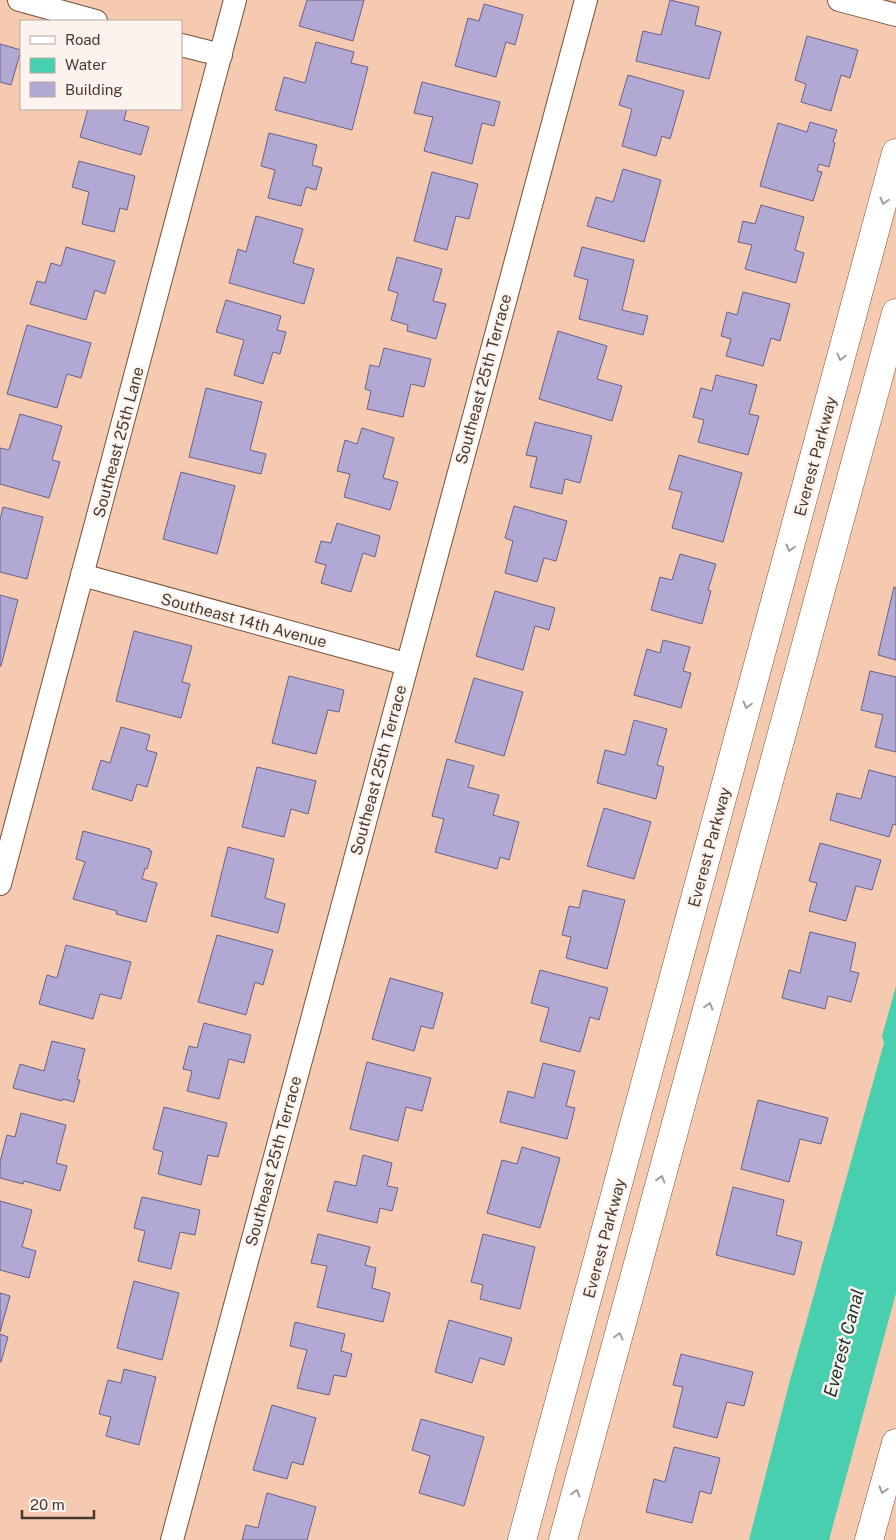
<svg xmlns="http://www.w3.org/2000/svg" width="896" height="1540" viewBox="0 0 896 1540" font-family="'Public Sans',sans-serif">
	<style>
		.water { fill: #48cfaf }
		.building { fill: #b1a9d3; stroke: #696188 }
		.lines { fill: none; stroke-linecap: round; stroke-linejoin: round }
		.minor-casing { stroke: #755139; stroke-width: 24 }
		.tertiary-casing { stroke: #755139; stroke-width: 29 }
		.trunk-casing { stroke: #755139; stroke-width: 29 }
		.minor { stroke: #fff; stroke-width: 22 }
		.tertiary { stroke: #fff; stroke-width: 28 }
		.trunk { stroke: #fff; stroke-width: 28 }
		.oneway { stroke: #a49c96 }
		.labels { text-anchor: middle; stroke-width: 5; stroke-linejoin: round; paint-order: stroke }
		.street-label { font-size: 16px; fill: #4a392e; stroke: #fcf3ee }
		.water-label { font-size: 18px; font-style: italic; fill: #182f28; stroke: #fcf3ee }
	</style>
	<rect width="100%" height="100%" fill="#f5cab0"/>
	<!-- water -->
	<polygon class="water" points="896,986 896,1293 829,1540 749,1540 789,1384 884,1043 882,1036"/>
	<!-- building -->
	<g class="building">
		<polygon points="307,0 364,0 353,41 299,26"/>
		<polygon points="670,0 699,7 695,25 721,32 709,79 636,61 643,31 661,35"/>
		<polygon points="484,4 523,15 515,45 506,42 496,77 455,66 468,18 479,21"/>
		<polygon points="807,36 858,50 850,78 841,75 831,111 801,102 806,84 795,80"/>
		<polygon points="316,42 354,52 351,63 368,67 352,130 275,110 284,77 305,83"/>
		<polygon points="0,44 21,50 11,85 0,82"/>
		<polygon points="628,75 684,91 670,139 662,136 656,156 622,146 632,109 619,105"/>
		<polygon points="422,82 500,102 494,126 482,123 472,164 424,151 433,117 414,113"/>
		<polygon points="88,109 127,109 124,120 149,127 141,155 80,137"/>
		<polygon points="810,122 837,130 833,142 835,143 829,167 819,164 817,171 822,172 813,201 760,186 778,123 807,132"/>
		<polygon points="269,133 317,145 312,165 322,168 316,190 306,187 301,206 268,198 275,170 261,166"/>
		<polygon points="79,161 135,176 127,210 120,208 114,232 82,224 89,192 72,187"/>
		<polygon points="623,169 661,180 644,242 587,226 596,197 613,202"/>
		<polygon points="432,172 478,184 469,219 456,216 447,250 414,241"/>
		<polygon points="761,205 804,217 795,250 804,253 796,283 745,269 752,245 738,242 743,221 755,224"/>
		<polygon points="256,216 303,229 293,263 314,269 304,304 229,283 238,249 246,252"/>
		<polygon points="66,247 115,261 105,294 95,290 86,320 30,304 37,281 45,283 51,263 61,266"/>
		<polygon points="582,247 634,260 622,310 648,316 643,335 579,319 588,280 574,276"/>
		<polygon points="397,257 442,269 433,301 446,304 436,339 407,331 408,325 391,320 398,293 388,290"/>
		<polygon points="743,292 790,304 780,341 771,338 763,366 726,356 731,339 721,336 727,312 737,315"/>
		<polygon points="226,300 281,316 277,330 286,332 280,354 273,352 263,384 234,375 244,340 216,332"/>
		<polygon points="27,325 91,343 81,378 67,374 57,408 7,394"/>
		<polygon points="558,331 607,346 597,379 622,386 612,421 539,399"/>
		<polygon points="384,348 431,359 424,387 411,384 403,417 367,409 371,391 365,389 370,365 379,367"/>
		<polygon points="716,375 757,385 749,414 759,416 748,455 698,442 704,420 693,417 701,388 712,391"/>
		<polygon points="206,388 262,402 250,450 266,454 261,474 189,457"/>
		<polygon points="20,414 62,426 52,460 60,462 49,498 0,484 0,448 9,450"/>
		<polygon points="535,422 592,436 580,483 565,479 562,494 530,487 537,457 526,455"/>
		<polygon points="362,428 394,438 383,478 398,482 390,510 344,497 350,474 337,471 345,440 357,444"/>
		<polygon points="679,455 742,473 723,542 672,528 682,492 669,489"/>
		<polygon points="181,472 235,486 217,554 163,539"/>
		<polygon points="514,506 567,521 556,561 544,558 537,582 505,573 513,541 505,538"/>
		<polygon points="3,507 43,517 27,579 0,572 0,520"/>
		<polygon points="337,523 380,536 375,557 363,553 351,592 321,583 326,565 315,562 321,541 331,543"/>
		<polygon points="680,554 716,564 708,590 711,591 702,624 651,610 660,577 672,580"/>
		<polygon points="894,587 896,588 896,660 878,655"/>
		<polygon points="495,591 555,608 549,630 535,626 523,670 476,656"/>
		<polygon points="0,595 18,600 1,666 0,666"/>
		<polygon points="134,631 192,646 182,682 190,684 181,718 116,701"/>
		<polygon points="663,640 690,647 683,671 691,673 681,708 634,695 647,649 660,653"/>
		<polygon points="870,671 896,677 896,752 875,747 883,715 861,710"/>
		<polygon points="289,676 344,690 339,712 328,710 316,754 272,743"/>
		<polygon points="474,678 523,692 504,756 455,742"/>
		<polygon points="634,720 667,729 657,765 664,767 656,799 597,783 605,750 625,755"/>
		<polygon points="121,727 150,735 146,750 157,753 147,787 137,784 132,801 92,789 101,760 110,763"/>
		<polygon points="447,759 474,766 468,787 499,795 493,815 519,822 509,860 500,857 497,869 435,852 444,819 432,816"/>
		<polygon points="257,767 316,781 308,814 291,809 284,837 242,827"/>
		<polygon points="869,770 896,777 896,825 893,824 889,837 830,820 837,793 861,799"/>
		<polygon points="604,808 651,822 634,879 587,866"/>
		<polygon points="83,831 150,849 149,851 152,851 147,869 145,868 142,879 157,883 146,922 116,914 117,911 73,899 85,862 76,859"/>
		<polygon points="820,843 881,860 872,890 856,886 846,921 809,911 817,883 809,881"/>
		<polygon points="228,847 274,859 265,898 285,904 278,933 211,916"/>
		<polygon points="583,890 625,900 607,969 566,958 571,937 562,935 569,906 579,908"/>
		<polygon points="810,932 856,943 850,971 859,973 851,1002 828,996 825,1009 782,998 789,970 800,973"/>
		<polygon points="217,935 273,950 263,985 255,982 246,1015 198,1002"/>
		<polygon points="66,945 131,962 121,999 100,994 93,1019 39,1004 47,975 57,978"/>
		<polygon points="540,970 608,988 599,1020 590,1017 580,1052 540,1041 549,1008 531,1003"/>
		<polygon points="390,978 443,993 433,1029 421,1026 414,1051 372,1039"/>
		<polygon points="204,1023 251,1035 244,1063 229,1059 219,1099 187,1091 192,1071 183,1069 189,1046 197,1048"/>
		<polygon points="52,1041 85,1049 77,1080 80,1080 74,1102 63,1099 62,1101 13,1088 20,1064 44,1071"/>
		<polygon points="367,1062 431,1078 422,1111 406,1107 398,1141 350,1129"/>
		<polygon points="543,1063 575,1071 566,1106 575,1108 567,1139 500,1122 508,1091 534,1098"/>
		<polygon points="758,1100 828,1118 821,1144 800,1139 789,1182 741,1169"/>
		<polygon points="164,1107 227,1123 218,1157 208,1155 201,1185 158,1174 163,1152 153,1149"/>
		<polygon points="21,1113 66,1125 56,1163 67,1166 60,1191 24,1181 23,1184 0,1178 0,1162 7,1135 15,1137"/>
		<polygon points="522,1147 560,1158 540,1228 487,1213 502,1160 517,1164"/>
		<polygon points="363,1155 392,1163 387,1186 398,1188 392,1211 380,1208 377,1223 327,1211 335,1181 356,1186"/>
		<polygon points="733,1187 784,1200 776,1235 802,1242 794,1275 716,1255"/>
		<polygon points="142,1197 200,1210 195,1235 180,1232 171,1269 138,1261 145,1231 134,1228"/>
		<polygon points="0,1201 32,1210 22,1247 36,1251 29,1278 0,1270"/>
		<polygon points="318,1234 370,1247 365,1265 376,1268 372,1288 390,1293 383,1322 317,1307 327,1266 311,1263"/>
		<polygon points="483,1234 535,1247 520,1309 480,1299 483,1285 471,1282"/>
		<polygon points="134,1281 179,1293 162,1360 117,1348"/>
		<polygon points="0,1293 10,1296 0,1332"/>
		<polygon points="449,1320 512,1338 504,1365 480,1358 472,1383 435,1372"/>
		<polygon points="295,1322 345,1334 341,1351 352,1354 346,1377 334,1375 329,1395 297,1388 307,1350 290,1346"/>
		<polygon points="0,1334 8,1337 1,1362 0,1362"/>
		<polygon points="681,1354 753,1372 744,1406 727,1402 717,1438 673,1427 683,1387 673,1385"/>
		<polygon points="124,1369 156,1377 139,1445 106,1436 111,1417 99,1414 108,1380 121,1383"/>
		<polygon points="272,1405 316,1418 303,1465 292,1462 287,1479 253,1470"/>
		<polygon points="421,1419 484,1437 464,1506 419,1493 430,1456 412,1450"/>
		<polygon points="674,1447 720,1458 711,1494 700,1491 692,1523 646,1512 654,1479 665,1482"/>
		<polygon points="267,1493 316,1507 307,1540 242,1540 246,1525 258,1528"/>
	</g>
	<g class="lines">
		<defs>
			<g id="minor">
				<polyline points="19,0 96,21"/>
				<polyline points="839,0 896,15"/>
				<polyline points="181,45 221,55"/>
				<polyline points="82,575 406,664"/>
				<polyline points="0,884 235,0"/>
				<polyline points="172,1540 586,0"/>
			</g>
			<g id="tertiary">
				<polyline points="522,1540 896,153"/>
				<polyline points="563,1540 896,313"/>
			</g>
			<polyline id="trunk" points="869,1540 896,1443"/>
		</defs>
		<!-- minor casing -->
		<use href="#minor" class="minor-casing"/>
		<!-- tertiary casing -->
		<use href="#tertiary" class="tertiary-casing"/>
		<!-- trunk casing -->
		<use href="#trunk" class="trunk-casing"/>
		<!-- minor -->
		<use href="#minor" class="minor"/>
		<!-- tertiary -->
		<use href="#tertiary" class="tertiary"/>
		<!-- trunk -->
		<use href="#trunk" class="trunk"/>
	</g>
	<!-- one-way arrows -->
	<defs><path id="oneway-chevron" d="M-2-3.5L2.5 0L-2 3.5" fill="none" stroke-width="1.6" stroke-linecap="round" stroke-linejoin="round" transform="scale(1.25)"/></defs>
	<g class="oneway">
		<use href="#oneway-chevron" transform="translate(884 201) rotate(105)"/>
		<use href="#oneway-chevron" transform="translate(841 357) rotate(105)"/>
		<use href="#oneway-chevron" transform="translate(790 548) rotate(105)"/>
		<use href="#oneway-chevron" transform="translate(747 705) rotate(105)"/>
		<use href="#oneway-chevron" transform="translate(709 1006) rotate(-75)"/>
		<use href="#oneway-chevron" transform="translate(661 1179) rotate(-75)"/>
		<use href="#oneway-chevron" transform="translate(619 1336) rotate(-75)"/>
		<use href="#oneway-chevron" transform="translate(883 1490) rotate(106)"/>
		<use href="#oneway-chevron" transform="translate(576 1493) rotate(-75)"/>
	</g>
	<g class="labels">
		<!-- street labels -->
		<g class="street-label">
			<text transform="translate(483 379) rotate(-75)" y="6">Southeast 25th Terrace</text>
			<text transform="translate(118 442) rotate(-75)" y="6">Southeast 25th Lane</text>
			<text transform="translate(815 456) rotate(-75)" y="6">Everest Parkway</text>
			<text transform="translate(244 620) rotate(15)" y="6">Southeast 14th Avenue</text>
			<text transform="translate(378 770) rotate(-75)" y="6">Southeast 25th Terrace</text>
			<text transform="translate(709 847) rotate(-75)" y="6">Everest Parkway</text>
			<text transform="translate(273 1161) rotate(-75)" y="6">Southeast 25th Terrace</text>
			<text transform="translate(604 1238) rotate(-75)" y="6">Everest Parkway</text>
		</g>
		<!-- water labels -->
		<g class="water-label">
			<text transform="translate(844 1343) rotate(-75)" y="6">Everest Canal</text>
		</g>
	</g>
	<!-- legend -->
	<rect x="20" y="20" width="162" height="90" fill="#fcf3ee" stroke="#b5a9a1"/>
	<rect x="30" y="36" width="25" height="8" fill="#ffffff" stroke="#b5a9a1"/>
	<text x="65" y="45" font-size="15" fill="#4a392e">Road</text>
	<rect x="30" y="58" width="25" height="15" fill="#48cfaf" stroke="#b5a9a1"/>
	<text x="65" y="70" font-size="15" fill="#4a392e">Water</text>
	<rect x="30" y="82" width="25" height="15" fill="#b1a9d3" stroke="#b5a9a1"/>
	<text x="65" y="95" font-size="15" fill="#4a392e">Building</text>
	<!-- scale -->
	<path d="M22 1510v8h72v-8" fill="none" stroke="#4a392e" stroke-width="2.5"/>
	<text x="30" y="1510" font-size="15" fill="#4a392e" stroke="#fcf3ee" stroke-width="4" paint-order="stroke">20 m</text>
</svg>
